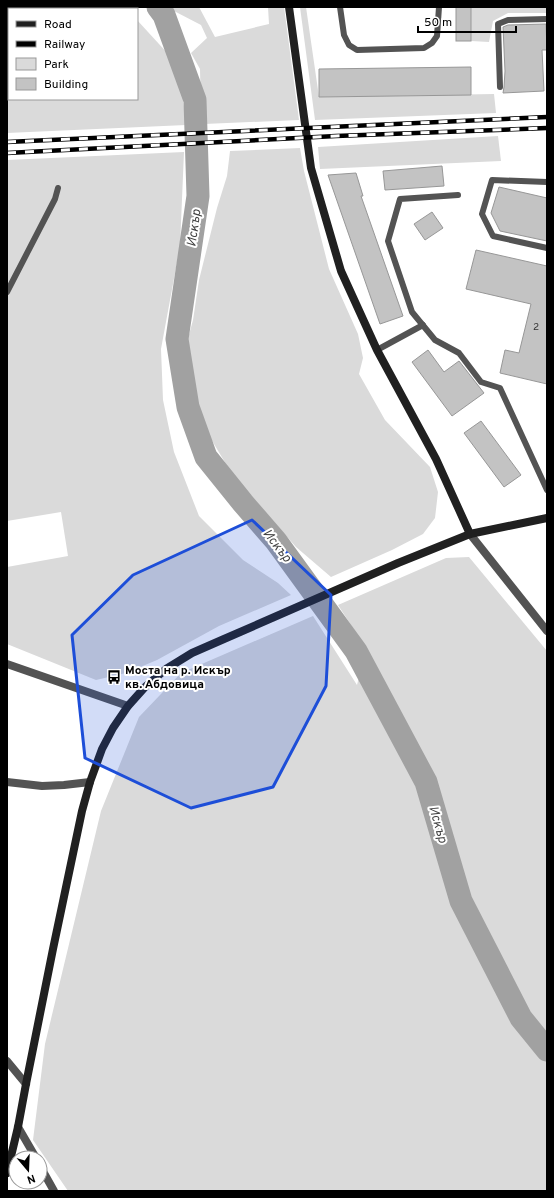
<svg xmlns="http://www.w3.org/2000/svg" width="554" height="1198" viewBox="0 0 554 1198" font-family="Overpass,sans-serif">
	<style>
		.green { fill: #dadada }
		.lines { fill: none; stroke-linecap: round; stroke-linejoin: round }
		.river { stroke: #a1a1a1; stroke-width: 23 }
		.building { fill: #c3c3c3; stroke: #979797 }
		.lane { stroke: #535353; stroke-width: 6 }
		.street { stroke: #535353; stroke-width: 8 }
		.secondary { stroke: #202020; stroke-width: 8 }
		.rail-casing { stroke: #000; stroke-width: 4.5 }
		.rail { stroke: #fff; stroke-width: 3; stroke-dasharray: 9; stroke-linecap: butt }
		.marked { fill: #1d4ed8; fill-opacity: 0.2; stroke: #1d4ed8; stroke-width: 3; stroke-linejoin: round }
		.labels { text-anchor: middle; stroke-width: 4; stroke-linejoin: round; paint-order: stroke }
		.number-label { font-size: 10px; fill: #313131 }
		.poi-label { font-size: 12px; font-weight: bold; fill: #000; stroke: #fff; text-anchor: start }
		.water-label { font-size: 13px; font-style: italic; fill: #424242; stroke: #fff }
	</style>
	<rect width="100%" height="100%" fill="#fff"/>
	<!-- green -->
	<g class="green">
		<polygon points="7,7 124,7 126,9 9,9 9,99 137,99 137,20 170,56 181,80 186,125 7,133"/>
		<polygon points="171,7 199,7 215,37 269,24 268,7 284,7 299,120 204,124 201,112 200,69 191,53 207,38 201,25 174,11"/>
		<polygon points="300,7 306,7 319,97 494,94 496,113 315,120"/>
		<polygon points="471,7 547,7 547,13 508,13 493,21 489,42 471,41"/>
		<polygon points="498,136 501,161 320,169 318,147"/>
		<polygon points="300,148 304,171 329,269 358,334 363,358 359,374 385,420 430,467 438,492 435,518 423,534 392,550 331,577 296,547 232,474 199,419 187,342 193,320 199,280 217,208 227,176 230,151"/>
		<polygon points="184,152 180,246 161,349 163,400 174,452 199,516 243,560 278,583 291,595 219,626 157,660 126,673 96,680 7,644 7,567 68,556 61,512 7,521 7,160"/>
		<polygon points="469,557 547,651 547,1191 68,1191 33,1140 45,1044 101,811 139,717 181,673 313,616 357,685 366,648 338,605 446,558"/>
	</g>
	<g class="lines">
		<!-- river -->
		<polyline class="river" points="158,7 164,15 195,100 198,196 177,339 188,407 206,457 243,503 276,541 356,651 426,782 461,901 521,1018 547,1050"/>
	</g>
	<!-- building -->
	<g class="building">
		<rect x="456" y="7" width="15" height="34"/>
		<polygon points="546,24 547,50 542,50 544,91 503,93 504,87 505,71 503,27 508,25"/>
		<polygon points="471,67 471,95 319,97 319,69"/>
		<polygon points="442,166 444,186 385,190 383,171"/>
		<polygon points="356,173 363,196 361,196 403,316 380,324 328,175"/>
		<polygon points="499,187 547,198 547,241 500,231 491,213"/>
		<polygon points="432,212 443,228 425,240 414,224"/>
		<polygon points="476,250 547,266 547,384 500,373 505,350 519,353 531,304 466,289"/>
		<polygon points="428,350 444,372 459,361 484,393 452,416 412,362"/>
		<polygon points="481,421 521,475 504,487 464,433"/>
	</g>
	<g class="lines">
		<!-- lane -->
		<g class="lane">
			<polyline points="340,7 344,35 349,45 357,50 424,48 432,43 437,36 439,7"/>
			<polyline points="500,87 498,24 508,20 547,19"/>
			<polyline points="547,182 492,180 482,214 493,236 547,248"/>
			<polyline points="458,195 400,199 388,241 412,312 435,340 459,353 481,382 500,388 547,490"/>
			<polyline points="7,292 55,199 58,188"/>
			<polyline points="377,350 423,325"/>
		</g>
		<!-- street -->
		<g class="street">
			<polyline points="470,534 547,631"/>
			<polyline points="7,664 128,706"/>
			<polyline points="7,782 42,786 64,785 90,782"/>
			<polyline points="7,1061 26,1084"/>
			<polyline points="18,1127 36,1158"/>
			<polyline points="40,1166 54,1191"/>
		</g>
		<!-- secondary -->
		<g class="secondary">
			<polyline points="289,7 311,168 341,271 377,350 436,459 470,534"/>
			<polyline points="7,1173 18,1127 26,1084 53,949 82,811 90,782 102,749 113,728 128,706 145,687 166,669 192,653 224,639 398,563 470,534 547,518"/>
		</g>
		<defs>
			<g id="rail">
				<polyline points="7,142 547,117"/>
				<polyline points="7,153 336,136 547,128"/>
			</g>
		</defs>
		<!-- rail casing -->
		<use href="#rail" class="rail-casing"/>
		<!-- rail -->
		<use href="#rail" class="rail"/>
	</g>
	<!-- marked area -->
	<path class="marked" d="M252,520L331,595L326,686L273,787L191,808L85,758L72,635L133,575Z"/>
	<!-- icons -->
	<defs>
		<symbol id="bus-bare" viewBox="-9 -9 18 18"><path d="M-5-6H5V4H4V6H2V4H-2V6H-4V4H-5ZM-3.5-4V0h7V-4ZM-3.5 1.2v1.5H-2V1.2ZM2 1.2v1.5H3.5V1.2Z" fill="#000" stroke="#fff" stroke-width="2.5" paint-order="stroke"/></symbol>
	</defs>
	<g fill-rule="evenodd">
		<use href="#bus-bare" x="104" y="667" width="20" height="20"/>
	</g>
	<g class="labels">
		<!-- number labels -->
		<g class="number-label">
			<text x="536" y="330">2</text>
		</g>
		<!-- poi labels -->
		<g class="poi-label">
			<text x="125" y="674">Моста на р. Искър<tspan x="125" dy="14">кв. Абдовица</tspan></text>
		</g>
		<!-- water labels -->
		<g class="water-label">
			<text transform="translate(193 228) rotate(-82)" y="5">Искър</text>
			<text transform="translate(278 545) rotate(52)" y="5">Искър</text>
			<text transform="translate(439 824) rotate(74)" y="5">Искър</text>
		</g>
	</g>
	<!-- border -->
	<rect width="554" height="1198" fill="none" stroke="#000000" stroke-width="16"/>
	<!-- legend -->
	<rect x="8" y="8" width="130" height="92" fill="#ffffff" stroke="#999999"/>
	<rect x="16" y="21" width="20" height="6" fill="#202020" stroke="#999999"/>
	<text x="44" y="28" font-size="12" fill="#000000">Road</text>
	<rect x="16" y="41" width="20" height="6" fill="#000000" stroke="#999999"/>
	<text x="44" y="48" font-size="12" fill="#000000">Railway</text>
	<rect x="16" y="58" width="20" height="12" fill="#dadada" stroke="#999999"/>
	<text x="44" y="68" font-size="12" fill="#000000">Park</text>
	<rect x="16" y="78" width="20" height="12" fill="#c3c3c3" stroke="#999999"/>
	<text x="44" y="88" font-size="12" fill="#000000">Building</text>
	<!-- north arrow -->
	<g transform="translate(28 1170) rotate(161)"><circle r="19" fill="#ffffff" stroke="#999999"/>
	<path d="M0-3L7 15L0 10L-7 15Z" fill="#000000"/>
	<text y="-6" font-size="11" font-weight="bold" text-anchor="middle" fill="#000000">N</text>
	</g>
	<!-- scale -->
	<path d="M418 26v6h98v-6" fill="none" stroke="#000000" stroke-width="2"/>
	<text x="424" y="26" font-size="12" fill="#000000" stroke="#ffffff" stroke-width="3" paint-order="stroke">50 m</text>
</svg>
